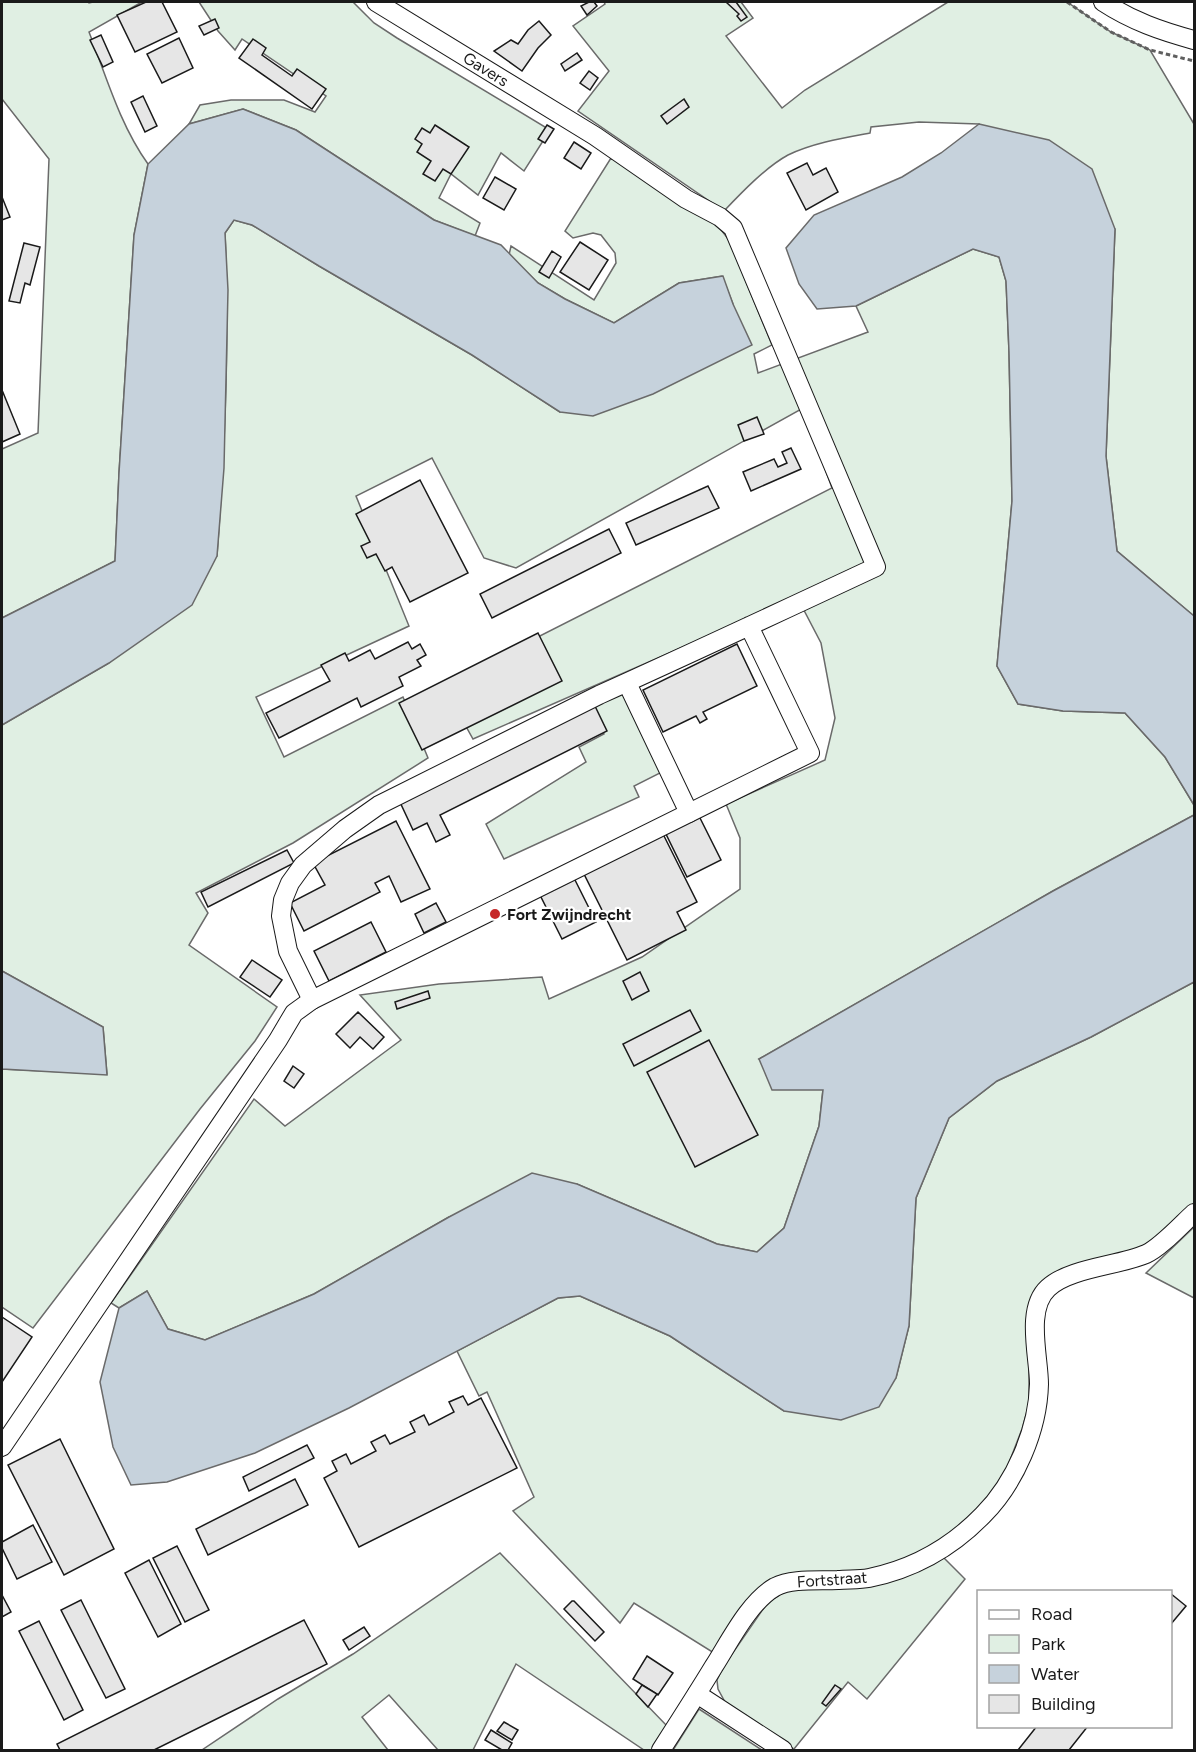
<svg xmlns="http://www.w3.org/2000/svg" width="1196" height="1752" viewBox="0 0 1196 1752" font-family="Figtree,sans-serif">
	<style>
		.green { fill: #e0efe3; stroke: #6a6a6a; stroke-width: 1.5 }
		.water { fill: #c6d2dc; stroke: #6a6a6a; stroke-width: 1.5 }
		.building { fill: #e6e6e6; stroke: #1a1a1a; stroke-width: 1.5 }
		.lines { fill: none; stroke-linecap: round; stroke-linejoin: round }
		.minor-casing { stroke: #1a1a1a; stroke-width: 20 }
		.path { stroke: #5f5f5f; stroke-width: 3; stroke-dasharray: 4.5 3; stroke-linecap: butt }
		.minor { stroke: #fff; stroke-width: 18 }
		.poi-dot { fill: #c62828; stroke: #fff; stroke-width: 2 }
		.labels { text-anchor: middle; stroke-width: 4.5; stroke-linejoin: round; paint-order: stroke }
		.street-label { font-size: 16px; fill: #1a1a1a; stroke: #fff }
		.poi-label { font-size: 16px; font-weight: bold; fill: #1a1a1a; stroke: #fff; text-anchor: start }
	</style>
	<rect width="100%" height="100%" fill="#fff"/>
	<!-- green -->
	<g class="green">
		<path d="M2,2H88L89,3L93,2H142L89,32C106,76 120,125 148,164L134,235L119,473L115,561L2,618V449L38,433L49,159L2,99Z"/>
		<polygon points="199,2 353,2 374,23 397,38 550,130 524,171 501,153 478,195 451,174 439,198 480,223 475,236 434,220 296,130 243,109 189,124 200,105 231,100 284,100 315,112 326,96 242,39 235,50 218,31"/>
		<path d="M604,2H741L753,18L726,36L782,108L805,90L948,2H1067L1111,32L1150,50L1194,124V616L1117,551L1106,456L1115,229L979,124L919,122L871,127L870,133C843,138 813,143 788,155C766,167 742,192 724,211L578,111L609,71L573,26L605,4Z"/>
		<path d="M611,158L708,213L729,240L772,345L754,354L758,373L868,332L856,306L973,249L999,257L1006,281L1009,352L1012,501L997,666L1018,704L1063,711L1125,713L1165,757L1194,805V815L1053,891L759,1059L823,1089L819,1126L784,1228L757,1252L717,1244L577,1184L449,1217L314,1294L205,1340L168,1329L147,1291L119,1308L111,1303L254,1099L285,1126L401,1040L360,995L439,984L542,977L549,999L642,957L740,889V838L726,804L825,760L835,718L821,643L797,597L473,739L443,685L832,488L803,408L516,568L484,558L432,458L356,496L409,626L256,697L284,757L403,697L428,758L293,843L196,893L208,913L189,945L277,1007L255,1041L200,1109L33,1328L2,1307V1069L107,1074L103,1027L2,971V725L109,663L217,556C225,449 230,340 225,233L234,220L252,225L319,266L472,355L560,412L733,304L722,276L679,283L614,323L565,299L538,283L509,255L511,246L594,300L616,263L615,253L601,235L593,233L573,238L565,231Z"/>
		<polygon points="622,687 662,772 634,786 639,797 504,859 486,824 586,762 579,747 604,734 590,706"/>
		<polygon points="1194,982 1194,1203 1142,1250 1063,1269 1029,1345 1029,1404 1022,1429 1007,1468 989,1497 958,1529 909,1559 854,1574 782,1576 714,1653 634,1603 620,1623 513,1511 534,1497 487,1392 479,1396 457,1351 558,1298 580,1296 670,1336 784,1411 896,1378 909,1326 916,1198 949,1118 997,1081 1091,1037"/>
		<polygon points="1194,1227 1194,1298 1146,1273"/>
		<polygon points="500,1553 668,1727 653,1750 644,1750 516,1664 473,1750 438,1750 389,1695 362,1717 388,1750 202,1750 278,1699 353,1654"/>
		<polygon points="942,1556 965,1579 867,1699 848,1682 794,1749 725,1702 718,1689 717,1680 723,1667 768,1602 786,1591"/>
		<polygon points="699,1709 762,1750 673,1750"/>
	</g>
	<!-- water -->
	<g class="water">
		<polygon points="243,109 296,130 434,220 501,245 538,283 565,299 614,323 679,283 723,276 733,304 752,345 653,394 593,416 560,412 472,355 319,266 252,225 234,220 225,233 228,290 224,468 217,556 192,605 109,663 2,725 2,618 115,561 119,473 134,235 148,164 189,124"/>
		<polygon points="979,124 1049,140 1092,169 1115,229 1106,456 1117,551 1194,616 1194,805 1165,757 1125,713 1063,711 1018,704 997,666 1012,501 1009,352 1006,281 999,257 973,249 856,306 817,309 799,284 786,248 814,215 902,177 941,153"/>
		<polygon points="1194,815 1194,982 1091,1037 997,1081 949,1118 916,1198 909,1326 896,1378 879,1407 841,1420 784,1411 670,1336 580,1296 558,1298 349,1408 255,1453 167,1482 131,1485 113,1447 100,1382 119,1308 147,1291 168,1329 205,1340 314,1294 449,1217 532,1173 577,1184 717,1244 757,1252 784,1228 819,1126 823,1090 772,1090 759,1059 1053,891"/>
		<polygon points="2,971 103,1027 107,1075 2,1069"/>
	</g>
	<!-- building -->
	<g class="building">
		<polygon points="146,2 162,2 177,32 135,52 117,15"/>
		<polygon points="589,2 594,2 597,6 587,15 581,6"/>
		<polygon points="726,2 736,2 747,17 741,21 737,16 739,14"/>
		<polygon points="215,19 219,28 204,35 199,26"/>
		<polygon points="539,21 551,35 538,48 522,71 494,51 511,40 518,44 528,30"/>
		<polygon points="101,35 113,62 103,67 90,40"/>
		<polygon points="179,38 193,68 162,83 147,54"/>
		<polygon points="253,39 266,48 262,55 292,76 297,69 326,89 312,109 239,58"/>
		<polygon points="577,53 582,60 565,71 561,64"/>
		<polygon points="589,71 598,78 590,90 580,83"/>
		<polygon points="143,96 157,126 145,132 131,102"/>
		<polygon points="684,99 689,107 667,124 661,116"/>
		<polygon points="435,125 469,147 451,174 443,169 435,181 423,174 431,161 417,152 422,144 415,139 422,128 430,133"/>
		<polygon points="547,125 554,129 545,143 538,139"/>
		<polygon points="574,142 591,153 581,169 564,158"/>
		<polygon points="807,163 813,175 826,168 838,192 806,210 787,173"/>
		<polygon points="495,177 516,189 504,210 483,198"/>
		<polygon points="2,197 10,217 2,220"/>
		<polygon points="580,242 608,260 589,290 560,272"/>
		<polygon points="24,243 40,247 30,285 25,283 20,303 9,301"/>
		<polygon points="552,251 561,257 549,278 539,272"/>
		<polygon points="2,390 20,434 2,442"/>
		<polygon points="757,417 764,434 744,441 738,425"/>
		<polygon points="791,448 801,469 751,491 743,472 774,459 778,467 787,463 782,452"/>
		<polygon points="420,480 468,573 410,602 392,567 385,571 376,554 367,558 361,546 370,542 356,514"/>
		<polygon points="708,486 719,508 636,545 626,523"/>
		<polygon points="609,529 621,553 492,618 480,594"/>
		<polygon points="538,633 562,681 422,750 399,703"/>
		<polygon points="408,642 412,649 420,644 426,655 417,660 421,666 399,677 403,686 361,707 357,698 279,738 266,713 330,681 321,665 345,653 349,661 370,650 375,659"/>
		<polygon points="737,644 757,686 703,712 707,719 700,723 696,716 663,732 643,690"/>
		<polygon points="593,702 607,731 440,815 450,835 436,842 427,823 413,830 399,800"/>
		<polygon points="698,814 721,860 687,877 664,830"/>
		<polygon points="396,821 430,889 401,902 389,876 375,883 380,892 304,931 290,903 325,885 313,863"/>
		<polygon points="662,832 697,902 677,912 686,930 627,960 583,872"/>
		<polygon points="287,850 294,863 208,907 201,892"/>
		<polygon points="573,876 596,922 562,939 539,893"/>
		<polygon points="436,903 446,922 424,933 415,914"/>
		<polygon points="371,922 386,952 329,981 314,951"/>
		<polygon points="252,960 282,980 270,997 240,977"/>
		<polygon points="640,972 649,991 632,1000 623,981"/>
		<polygon points="428,991 430,998 397,1009 395,1002"/>
		<polygon points="690,1010 701,1031 634,1066 623,1044"/>
		<polygon points="358,1012 384,1037 373,1049 360,1037 350,1048 336,1034"/>
		<polygon points="709,1040 758,1135 695,1167 647,1072"/>
		<polygon points="293,1066 304,1074 294,1088 284,1081"/>
		<polygon points="2,1317 32,1337 2,1382"/>
		<polygon points="463,1396 468,1405 481,1398 517,1468 359,1547 324,1478 337,1471 332,1461 346,1454 351,1464 376,1451 371,1442 385,1435 390,1444 415,1432 410,1422 424,1415 429,1425 454,1412 449,1402"/>
		<polygon points="60,1439 114,1549 64,1575 8,1465"/>
		<polygon points="307,1445 314,1458 249,1491 243,1477"/>
		<polygon points="295,1479 308,1505 208,1555 196,1529"/>
		<polygon points="33,1525 52,1562 17,1579 2,1548 2,1542"/>
		<polygon points="177,1546 209,1610 185,1622 153,1558"/>
		<polygon points="149,1560 181,1624 158,1637 125,1573"/>
		<polygon points="1170,1593 1186,1606 1171,1624 1170,1624"/>
		<polygon points="2,1595 11,1612 2,1617"/>
		<polygon points="81,1600 125,1689 106,1698 61,1610"/>
		<polygon points="572,1601 574,1601 604,1632 595,1641 564,1609"/>
		<polygon points="304,1620 327,1664 154,1750 60,1750 57,1744"/>
		<polygon points="39,1621 83,1710 64,1720 19,1631"/>
		<polygon points="364,1627 370,1636 349,1650 343,1640"/>
		<polygon points="647,1656 673,1673 658,1695 633,1679"/>
		<polygon points="642,1685 657,1694 648,1707 636,1694"/>
		<polygon points="835,1685 841,1689 826,1706 822,1703"/>
		<polygon points="504,1722 518,1730 512,1740 497,1731"/>
		<polygon points="1037,1726 1088,1726 1069,1750 1018,1750"/>
		<polygon points="491,1730 512,1743 508,1750 502,1750 485,1740"/>
	</g>
	<g class="lines">
		<defs>
			<g id="minor">
				<path d="M376,2L595,136L686,199L720,217L733,228L876,567C784,610 692,653 599,695L379,805L345,829L303,865L290,883L283,900L281,916L288,951L312,1000L810,753L749,626"/>
				<path d="M1103,2C1132,21 1161,31 1194,40"/>
				<polyline points="627,683 689,813"/>
				<polyline points="2,1447 278,1040 294,1013 312,1000"/>
				<polyline points="697,1694 783,1750"/>
				<path d="M661,1750C679,1722 697,1694 714,1666C730,1641 749,1602 775,1587C792,1578 819,1581 838,1580C848,1579 859,1580 869,1578C913,1569 952,1547 983,1515C1015,1483 1038,1430 1039,1384C1039,1357 1025,1309 1048,1288C1069,1268 1118,1266 1146,1254C1160,1248 1182,1224 1194,1213"/>
			</g>
		</defs>
		<!-- minor casing -->
		<use href="#minor" class="minor-casing"/>
		<!-- path -->
		<polyline class="path" points="1067,2 1111,32 1150,50 1194,61"/>
		<!-- minor -->
		<use href="#minor" class="minor"/>
	</g>
	<!-- markers -->
	<circle class="poi-dot" cx="495" cy="914" r="6"/>
	<g class="labels">
		<!-- street labels -->
		<g class="street-label">
			<text transform="translate(486 69) rotate(32)" y="6">Gavers</text>
			<text transform="translate(832 1579) rotate(-4)" y="6">Fortstraat</text>
		</g>
		<!-- poi labels -->
		<g class="poi-label">
			<text x="507" y="920">Fort Zwijndrecht</text>
		</g>
	</g>
	<!-- border -->
	<rect width="1196" height="1752" fill="none" stroke="#1a1a1a" stroke-width="6"/>
	<!-- legend -->
	<rect x="977" y="1590" width="195" height="138" fill="#ffffff" stroke="#a3a3a3" stroke-width="1.5"/>
	<rect x="989" y="1610" width="30" height="9" fill="#ffffff" stroke="#a3a3a3" stroke-width="1.5"/>
	<text x="1031" y="1620" font-size="18" fill="#1a1a1a">Road</text>
	<rect x="989" y="1635" width="30" height="18" fill="#e0efe3" stroke="#a3a3a3" stroke-width="1.5"/>
	<text x="1031" y="1650" font-size="18" fill="#1a1a1a">Park</text>
	<rect x="989" y="1665" width="30" height="18" fill="#c6d2dc" stroke="#a3a3a3" stroke-width="1.5"/>
	<text x="1031" y="1680" font-size="18" fill="#1a1a1a">Water</text>
	<rect x="989" y="1695" width="30" height="18" fill="#e6e6e6" stroke="#a3a3a3" stroke-width="1.5"/>
	<text x="1031" y="1710" font-size="18" fill="#1a1a1a">Building</text>
</svg>
